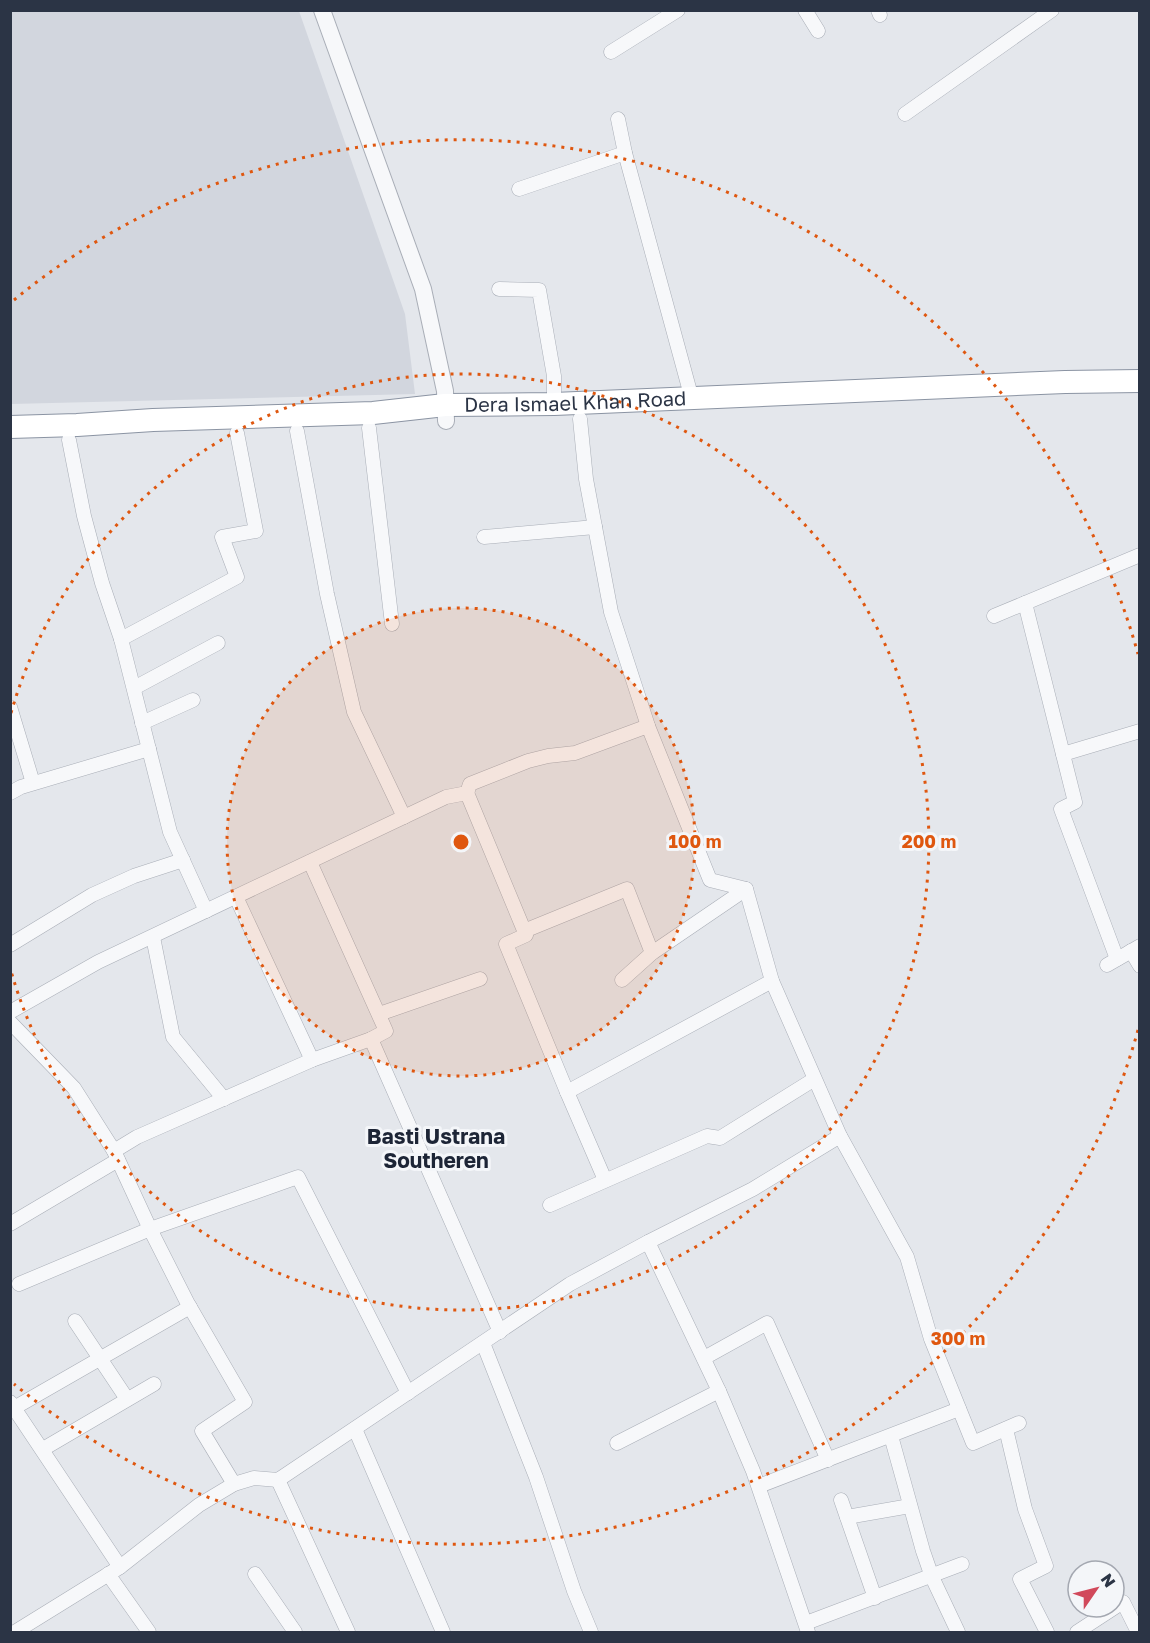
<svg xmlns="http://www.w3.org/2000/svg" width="1150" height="1643" viewBox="0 0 1150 1643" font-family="'Golos Text',sans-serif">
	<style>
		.built { fill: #d2d6de }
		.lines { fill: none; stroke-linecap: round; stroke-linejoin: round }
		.minor-casing { stroke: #a9aeb7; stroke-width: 15 }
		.tertiary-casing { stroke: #a9aeb7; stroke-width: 18 }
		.trunk-casing { stroke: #8b94a3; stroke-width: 24 }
		.minor { stroke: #f7f8fa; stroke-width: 14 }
		.tertiary { stroke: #f7f8fa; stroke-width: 16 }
		.trunk { stroke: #fff; stroke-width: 22 }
		.ring { fill: none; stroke: #df570f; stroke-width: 3; stroke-dasharray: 3 6 }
		.labels { text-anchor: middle; stroke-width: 6; stroke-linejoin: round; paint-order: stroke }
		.street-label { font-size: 20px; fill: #2b3445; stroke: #f4f6f9 }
		.neighbourhood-label { font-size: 21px; font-weight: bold; fill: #1d2536; stroke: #f4f6f9 }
		.centre { fill: #df570f; stroke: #f4f6f9; stroke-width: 3 }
		.ring-label { font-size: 18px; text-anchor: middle; font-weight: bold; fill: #df570f; stroke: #f4f6f9; stroke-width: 6; stroke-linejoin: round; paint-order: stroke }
	</style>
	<rect width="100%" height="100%" fill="#e4e7ec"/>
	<!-- built -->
	<polygon class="built" points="10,11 299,11 405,314 415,394 11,404"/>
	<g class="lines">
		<defs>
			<g id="minor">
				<polyline points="805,10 818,31"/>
				<polyline points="878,10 880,15"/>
				<polyline points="611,52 678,10"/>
				<polyline points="905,114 1052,10"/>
				<polyline points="618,119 625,153 692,399"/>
				<polyline points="519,189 625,153"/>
				<polyline points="499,289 539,290 554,376 554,404"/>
				<polyline points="580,419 586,479 611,612 648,726"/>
				<polyline points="369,428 392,624"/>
				<polyline points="297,431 327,594 354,712 404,817"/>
				<polyline points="69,440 84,516 102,583 121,639 170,832 206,911"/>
				<polyline points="484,537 595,527"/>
				<polyline points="1025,603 1075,802 1061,809 1117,959"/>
				<polyline points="994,616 1140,555"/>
				<polyline points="121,639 237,577 222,537 256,531 237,433"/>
				<polyline points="134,688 218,643"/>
				<polyline points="10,707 33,783"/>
				<polyline points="142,723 193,700"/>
				<polyline points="1063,754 1140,731"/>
				<polyline points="10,793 21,787 149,749"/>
				<polyline points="467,793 526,935 506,944 567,1092"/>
				<polyline points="236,897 312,1060"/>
				<polyline points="524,931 627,889 652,953"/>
				<polyline points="153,937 173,1037 224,1099"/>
				<polyline points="10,945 92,895 134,876 183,860"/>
				<polyline points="1131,951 1140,966"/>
				<polyline points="1107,965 1140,946"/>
				<polyline points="622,980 652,953 746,889"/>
				<polyline points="10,1012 98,962 446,797 467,793 470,784 528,761 548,756 575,753 648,726 710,880 746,889 772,981 840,1136"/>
				<polyline points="379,1014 480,979"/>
				<polyline points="10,1022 74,1088 114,1151 150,1229 187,1302 245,1402 202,1431 234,1484"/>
				<polyline points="371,1039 500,1332"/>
				<polyline points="114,1151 137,1137 312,1060 371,1039 386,1031 310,862"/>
				<polyline points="605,1180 567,1092 772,981"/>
				<polyline points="550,1205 707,1136 720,1138 813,1080"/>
				<polyline points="10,1224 118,1160"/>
				<polyline points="648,1242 719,1391 753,1471 808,1632"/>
				<polyline points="19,1284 150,1229 298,1177 408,1393"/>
				<polyline points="75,1321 127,1399"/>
				<polyline points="483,1343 536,1477 574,1591 591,1632"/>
				<polyline points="704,1358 767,1323 828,1460"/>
				<polyline points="10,1402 120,1567"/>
				<polyline points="14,1408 190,1307"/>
				<polyline points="355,1429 443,1632"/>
				<polyline points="1006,1429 1025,1509 1046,1566 1020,1579 1047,1632"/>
				<polyline points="891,1436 923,1551 932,1577 958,1632"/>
				<polyline points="617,1443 719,1391"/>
				<polyline points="43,1449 154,1384"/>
				<polyline points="278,1480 348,1632"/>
				<polyline points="759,1486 959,1409"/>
				<polyline points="841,1500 875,1598"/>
				<polyline points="847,1517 910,1506"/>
				<polyline points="108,1574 149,1632"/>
				<polyline points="255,1574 295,1632"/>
				<polyline points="806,1623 962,1564"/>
				<polyline points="15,1632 120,1567 199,1505 234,1484 254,1478 278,1480 570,1284 648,1242 753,1189 840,1136 907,1257 931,1339 973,1443 1019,1423"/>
				<polyline points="1077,1632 1123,1602 1138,1632"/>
			</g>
			<polyline id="tertiary" points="322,10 423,289 445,391 446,421"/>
			<g id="trunk">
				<path id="s1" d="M10,427L77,425L153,420L373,413L445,405L554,404L1065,382L1140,381"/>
			</g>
		</defs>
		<!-- minor casing -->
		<use href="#minor" class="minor-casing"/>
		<!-- tertiary casing -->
		<use href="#tertiary" class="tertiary-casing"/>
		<!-- trunk casing -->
		<use href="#trunk" class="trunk-casing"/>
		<!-- minor -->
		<use href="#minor" class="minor"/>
		<!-- tertiary -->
		<use href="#tertiary" class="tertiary"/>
		<!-- trunk -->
		<use href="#trunk" class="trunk"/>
	</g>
	<!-- distance rings -->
	<circle cx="461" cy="842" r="234" fill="#df570f" fill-opacity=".12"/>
	<g class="ring">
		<circle cx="461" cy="842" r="234"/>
		<path d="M11 713A468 468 0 1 1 11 971"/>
		<path d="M1138 1030A703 703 0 0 1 14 1384M14 300A703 703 0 0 1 1138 654"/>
	</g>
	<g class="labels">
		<!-- street labels -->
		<g class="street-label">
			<text dy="7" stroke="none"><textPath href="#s1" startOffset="566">Dera Ismael Khan Road</textPath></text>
		</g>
		<!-- neighbourhood labels -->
		<g class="neighbourhood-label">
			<text x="436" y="1144">Basti Ustrana<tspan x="436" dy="24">Southeren</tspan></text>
		</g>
	</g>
	<circle cx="461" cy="842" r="9" class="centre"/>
	<g class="ring-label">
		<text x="695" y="848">100 m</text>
		<text x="929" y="848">200 m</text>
		<text x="958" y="1345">300 m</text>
	</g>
	<!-- border -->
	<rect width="1150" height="1643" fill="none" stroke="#2b3445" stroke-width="24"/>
	<!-- north arrow -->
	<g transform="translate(1096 1589) rotate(55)"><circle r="28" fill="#f4f6f9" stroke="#a4a8b1" stroke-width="1.5"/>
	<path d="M0-4.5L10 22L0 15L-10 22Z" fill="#d1495b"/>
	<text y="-9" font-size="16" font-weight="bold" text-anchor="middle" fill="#2b3445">N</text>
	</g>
</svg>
